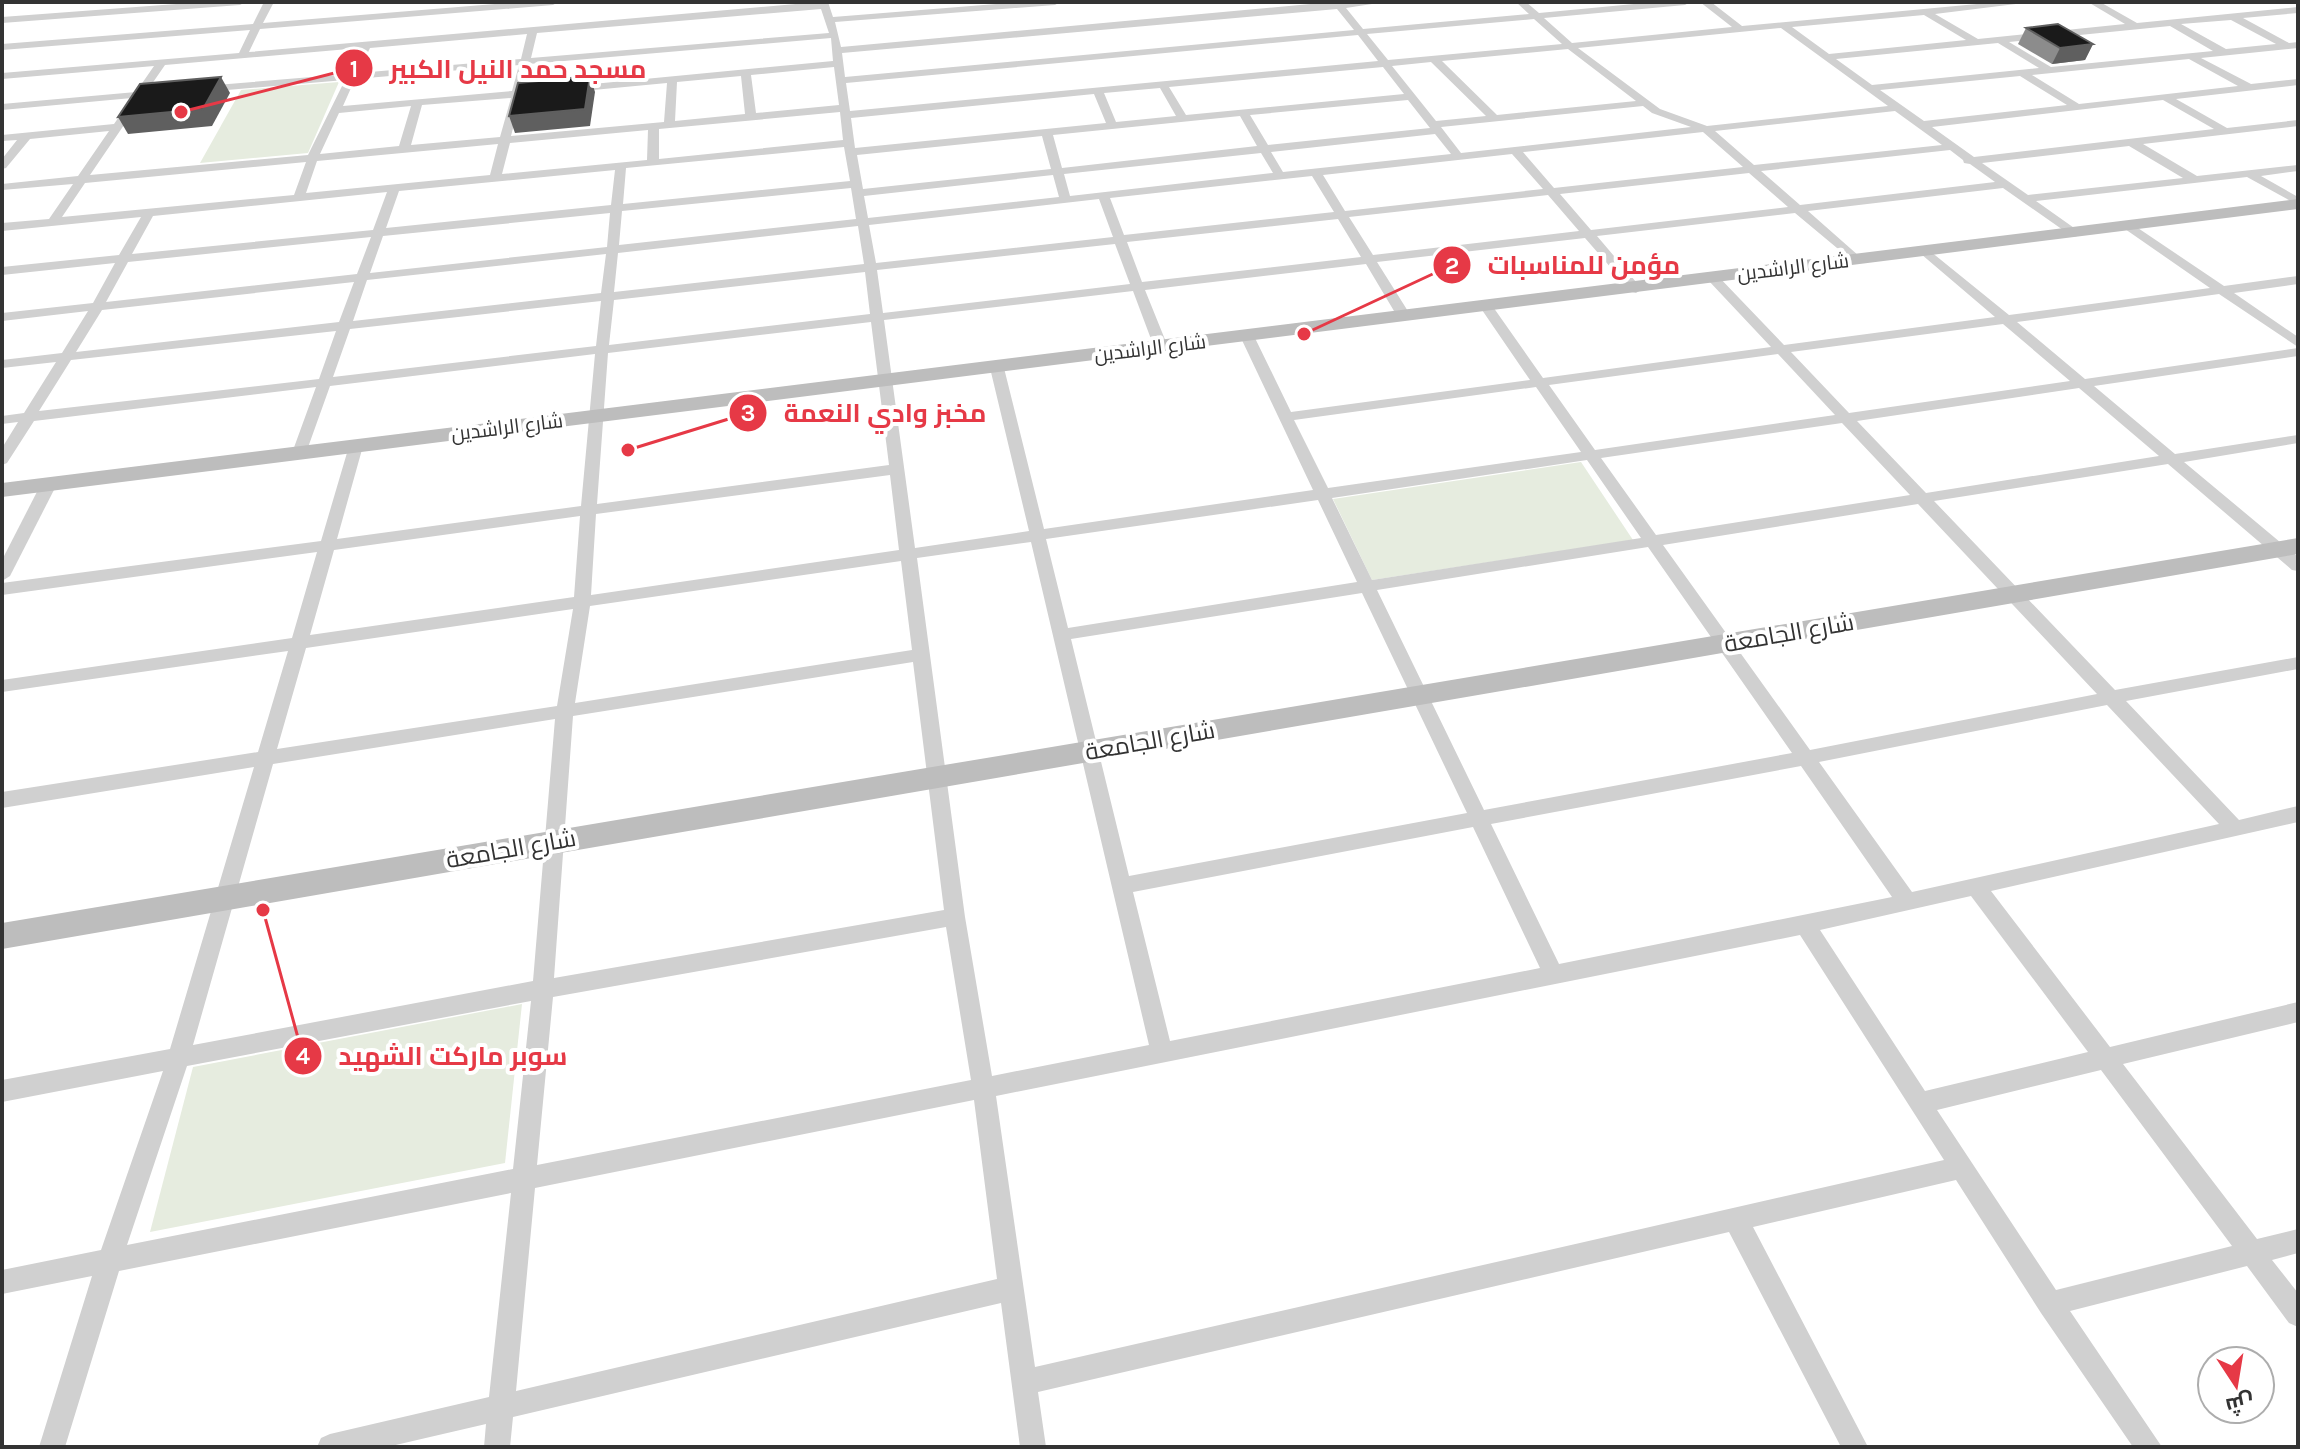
<svg xmlns="http://www.w3.org/2000/svg" width="2300" height="1449" viewBox="0 0 2300 1449" font-family="Karla,Cairo,sans-serif">
	<style>
		.green { fill: #e6ecdf }
		.lines { fill: none; stroke-linecap: round; stroke-linejoin: round }
		.street { fill: #d0d0d0; fill-rule: evenodd }
		.secondary { fill: #bdbdbd; fill-rule: evenodd }
		.wall { fill: #8c8c8c }
		.shaded-wall { fill: #5f5f5f }
		.building { fill: #1a1a1a; stroke: #5f5f5f; stroke-width: 2 }
		.labels { text-anchor: middle; stroke-width: 8; stroke-linejoin: round; paint-order: stroke }
		.far-street-label { font-size: 20px; fill: #333; stroke: #fff }
		.street-label { font-size: 24px; fill: #333; stroke: #fff }
		.leader { fill: none; stroke: #e63946; stroke-width: 3 }
		.callout-dot { fill: #e63946; stroke: #fff; stroke-width: 3 }
		.mark-label { font-size: 24px; text-anchor: middle; font-weight: bold; fill: #fff }
		.callout-label { font-size: 26px; text-anchor: middle; font-weight: bold; fill: #e63946; stroke: #fff; stroke-width: 8; stroke-linejoin: round; paint-order: stroke }
	</style>
	<rect width="100%" height="100%" fill="#fff"/>
	<!-- green -->
	<g class="green">
		<polygon points="339,82 308,153 200,163 241,90"/>
		<polygon points="1581,462 1633,540 1372,580 1333,499"/>
		<polygon points="522,1004 505,1163 150,1232 193,1067"/>
	</g>
	<g class="lines">
		<!-- street -->
		<g class="street">
			<polygon points="203,2 245,2 240,5 2,23 2,17"/>
			<path d="M264,2H274L263,23L519,2H558L553,5L260,29L249,52L818,2H828L833,17L1020,2H1060L1055,5L835,22L841,47L1332,2H1385L1346,8L1363,29L1529,14L1516,2H1526L1539,13L1655,2H1690L1685,5L1544,18L1572,43L1732,27L1700,2H1711L1742,26L1998,2H2032L1935,14L1978,39L2125,24L2088,2H2100L2137,23L2298,7V13L2243,18L2289,43L2298,42V48L2201,58L2251,84L2298,79V85L2176,99L2227,128L2298,120V126L2143,144L2197,176L2298,165V171L2261,176L2298,197V205L2247,177L2036,201L2077,230V236L2073,237L2003,188L1808,211L1859,256L1861,259L1855,263L1795,213L1597,236L1642,289L1636,293L1632,292L1585,238L1377,262L1411,316L1404,320L1397,316L1366,264L1145,290L1168,347L1161,351L1154,347L1133,291L884,320L915,548L1029,531L990,368L997,364L1004,368L1044,529L1313,490L1240,336L1247,332L1254,336L1291,412L1530,380L1480,307L1486,303L1491,304L1543,378L1771,347L1708,280L1706,277L1712,273L1716,274L1784,345L1995,317L1921,254L1919,251L1925,247L2009,315L2210,288L2125,229V223L2129,222L2224,286L2298,276V284L2234,293L2298,337V347L2219,294L2017,322L2085,379L2298,348V356L2094,386L2175,454L2298,435V443L2184,462L2298,557V571L2292,570L2168,464L1934,501L2115,690L2298,657V669L2126,701L2239,820L2298,806V822L1991,891L2110,1047L2298,1002V1022L2123,1064L2257,1239L2298,1229V1253L2272,1260L2298,1293V1327L2289,1323L2247,1266L2070,1311L2162,1447H2133L2041,1313L1956,1180L1753,1227L1868,1447H1841L1729,1232L1038,1392L1046,1447H1020L1001,1303L513,1417L510,1447H484L486,1424L387,1447H317L321,1438L330,1434L489,1397L511,1193L119,1271L65,1447H39L92,1276L2,1294V1270L101,1250L163,1071L2,1102V1080L170,1049L254,767L2,808V792L258,752L288,651L2,692V680L292,638L317,552L2,595V583L321,541L349,446L356,442L363,446L337,539L581,506L595,354L330,386L306,453L299,458L292,453L316,387L34,421L7,463L2,465V448L18,422L2,424V416L24,413L56,362L2,368V360L62,353L88,311L2,321V313L93,303L115,263L2,275V267L119,255L141,217L2,231V223L49,219L73,184L2,190V184L78,176L109,131L30,139L6,168L2,169V159L17,140L2,141V135L114,124L132,98L2,110V104L136,92L154,66L2,79V73L239,53L250,30L2,50V44L253,24ZM821,9L829,33L531,58L537,33ZM1337,9L1354,30L845,77L842,53ZM1924,15L1966,40L1829,54L1792,27ZM1534,19L1562,44L1388,60L1367,34ZM2231,20L2276,44L2226,49L2181,24ZM2170,26L2213,51L2051,67L2009,42ZM1781,28L1888,106L1707,126L1660,109L1578,48ZM527,34L521,59L358,73L370,48ZM1358,35L1378,61L850,111L846,83ZM831,38L833,61L572,86L567,89L572,92L667,83L664,122L511,136L521,97L543,92L538,89L523,90L529,64ZM1998,43L2039,68L1872,85L1836,59ZM360,48L348,74L204,86L199,89L204,92L345,80L308,155L90,175L143,97L160,93L147,91L165,65ZM1568,49L1636,101L1497,115L1442,61ZM2189,59L2238,86L2079,104L2032,75ZM1431,62L1486,116L1436,121L1392,66ZM519,65L512,91L343,106L355,79ZM834,67L839,105L756,113L751,75ZM1383,67L1404,94L1186,115L1169,87ZM741,76L745,114L675,121L677,82ZM2020,76L2067,105L1924,121L1880,90ZM1160,88L1176,116L1116,122L1104,93ZM1094,94L1106,123L855,148L851,118ZM511,98L500,137L411,145L422,105ZM1408,100L1430,128L1268,145L1250,115ZM2163,100L2214,129L1974,157L1932,127ZM411,106L399,146L320,154L339,113ZM1643,106L1652,113L1691,127L1461,153L1441,127ZM1895,111L1942,145L1754,165L1715,131ZM840,112L843,140L659,159V129ZM1240,116L1257,146L1062,168L1053,135ZM648,130L647,160L502,174L510,143ZM1703,132L1743,167L1554,188L1523,152ZM1435,134L1451,154L1283,172L1271,152ZM1042,136L1051,169L863,189L857,155ZM498,144L490,175L306,193L317,161ZM2129,146L2183,178L2028,195L1982,163ZM844,147L850,181L623,204L626,168ZM1950,150L1963,160L1964,163L1970,164L1995,182L1800,205L1761,171ZM1261,153L1273,173L1070,196L1064,174ZM1512,154L1543,189L1345,211L1323,175ZM306,162L294,195L62,217L85,183ZM615,170L611,205L386,228L399,191ZM1749,173L1788,207L1591,230L1560,194ZM1053,175L1059,197L868,218L864,196ZM1312,176L1334,212L1124,235L1110,198ZM851,188L856,219L619,245L622,211ZM387,192L373,230L132,254L153,216ZM1548,195L1579,231L1373,255L1349,217ZM1099,199L1113,237L876,263L869,225ZM610,213L607,247L370,273L383,236ZM1338,219L1361,257L1142,282L1127,242ZM858,226L864,264L614,292L618,253ZM371,237L357,274L106,302L128,262ZM1115,244L1130,284L883,313L877,270ZM606,254L601,293L353,321L367,280ZM865,272L870,314L609,345L614,300ZM354,282L339,322L76,352L102,310ZM601,301L596,346L333,377L350,329ZM871,322L889,465L597,504L608,353ZM2003,324L2070,381L1849,413L1791,352ZM336,331L319,379L39,411L71,360ZM1778,354L1835,415L1595,450L1549,385ZM1536,387L1581,452L1328,488L1294,420ZM2079,388L2159,456L1926,493L1857,421ZM1842,423L1910,495L1656,535L1601,458ZM1587,460L1641,538L1372,580L1332,498ZM890,475L899,550L591,595L596,514ZM1318,500L1357,582L1068,628L1046,539ZM1918,504L2097,694L1810,750L1663,545ZM580,516L574,597L310,635L334,550ZM1031,542L1149,1045L992,1076L965,917L917,558ZM1648,547L1792,753L1484,810L1377,590ZM901,561L912,650L575,703L590,606ZM1362,593L1467,813L1129,876L1071,639ZM573,609L557,706L277,749L306,648ZM913,662L944,910L554,978L573,716ZM2107,705L2219,824L1912,892L1819,762ZM555,719L533,981L193,1045L273,764ZM1801,766L1892,897L1559,964L1491,824ZM1473,827L1540,968L1170,1041L1133,892ZM1971,896L2088,1052L1925,1091L1820,930ZM946,927L971,1080L537,1165L553,997ZM1800,935L1944,1160L1035,1367L996,1096ZM531,1001L513,1169L127,1245L187,1066ZM2101,1070L2232,1246L2056,1290L1937,1110ZM974,1100L997,1279L516,1391L535,1188Z"/>
			<polygon points="49,479 57,484 10,576 2,581 2,560 41,484"/>
		</g>
		<!-- secondary -->
		<g class="secondary">
			<polygon points="2298,199 2298,209 2,497 2,483"/>
			<polygon points="2298,538 2298,554 2,949 2,923"/>
		</g>
	</g>
	<!-- wall -->
	<polygon class="wall" points="2026,28 2093,44 2085,60 2052,64 2018,44"/>
	<!-- shaded-wall -->
	<g class="shaded-wall">
		<polygon points="2093,44 2085,60 2052,64 2060,48"/>
		<polygon points="590,76 595,92 590,126 515,133 509,116"/>
		<polygon points="221,77 230,93 212,126 128,134 118,117"/>
	</g>
	<!-- building -->
	<g class="building">
		<polygon points="2058,24 2093,44 2060,48 2026,28"/>
		<polygon points="590,76 585,109 509,116 518,83"/>
		<polygon points="221,77 203,109 118,117 140,84"/>
	</g>
	<g class="labels">
		<!-- far-street labels -->
		<g class="far-street-label">
			<text transform="translate(1793 267) rotate(-7)" y="7">شارع الراشدين</text>
			<text transform="translate(1150 348) rotate(-7)" y="7">شارع الراشدين</text>
			<text transform="translate(507 427) rotate(-7)" y="7">شارع الراشدين</text>
		</g>
		<!-- street labels -->
		<g class="street-label">
			<text transform="translate(1789 633) rotate(-10)" y="8">شارع الجامعة</text>
			<text transform="translate(1150 741) rotate(-10)" y="8">شارع الجامعة</text>
			<text transform="translate(511 849) rotate(-10)" y="8">شارع الجامعة</text>
		</g>
	</g>
	<!-- callouts -->
	<path class="leader" d="M181 112L354 68M1304 334L1452 265M628 450L748 413M263 910L303 1056"/>
	<g class="callout-dot">
		<circle cx="181" cy="112" r="8"/>
		<circle cx="1304" cy="334" r="8"/>
		<circle cx="628" cy="450" r="8"/>
		<circle cx="263" cy="910" r="8"/>
		<circle cx="354" cy="68" r="20"/>
		<circle cx="1452" cy="265" r="20"/>
		<circle cx="748" cy="413" r="20"/>
		<circle cx="303" cy="1056" r="20"/>
	</g>
	<g class="mark-label">
		<text x="354" y="77">1</text>
		<text x="1452" y="274">2</text>
		<text x="748" y="421">3</text>
		<text x="303" y="1064">4</text>
	</g>
	<g class="callout-label">
		<text x="518" y="78">مسجد حمد النيل الكبير</text>
		<text x="1584" y="274">مؤمن للمناسبات</text>
		<text x="885" y="422">مخبز وادي النعمة</text>
		<text x="453" y="1065">سوبر ماركت الشهيد</text>
	</g>
	<!-- border -->
	<rect width="2300" height="1449" fill="none" stroke="#333333" stroke-width="8"/>
	<!-- north arrow -->
	<g transform="translate(2236 1385) rotate(168)"><circle r="38" fill="#ffffff" stroke="#adadad" stroke-width="2"/>
	<path d="M0-6L14 30L0 20L-14 30Z" fill="#e63946"/>
	<text y="-12" font-size="22" font-weight="bold" text-anchor="middle" fill="#333333">ش</text>
	</g>
</svg>
